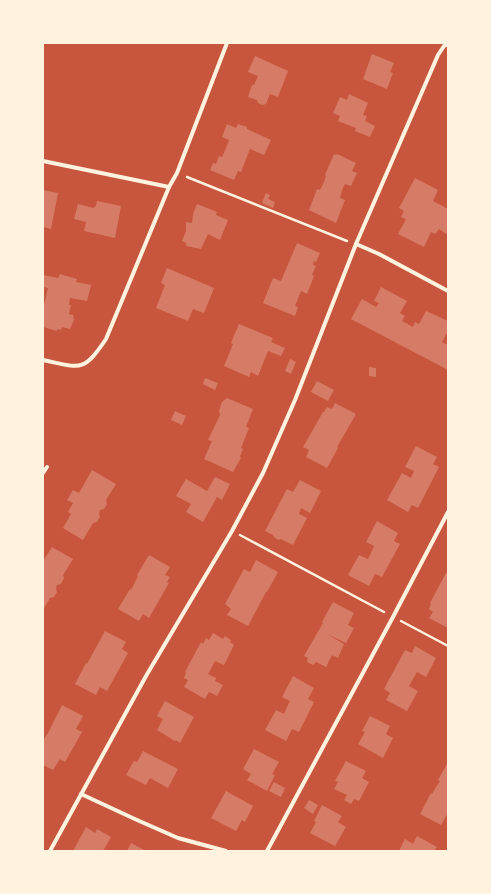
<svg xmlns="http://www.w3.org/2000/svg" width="491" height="894" viewBox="0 0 491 894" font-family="Overpass,sans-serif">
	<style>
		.building { fill: #d67c66 }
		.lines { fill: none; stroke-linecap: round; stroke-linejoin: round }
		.path { stroke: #fff3e0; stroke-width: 2.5 }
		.minor { stroke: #fff3e0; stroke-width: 4 }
	</style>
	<rect width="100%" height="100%" fill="#c8553d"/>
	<!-- building -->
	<g class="building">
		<polygon points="372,54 394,63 390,72 393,73 387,89 363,79"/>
		<polygon points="255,56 288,71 278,97 270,94 266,104 262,105 258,103 257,100 248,97 252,85 254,85 258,76 248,72"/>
		<polygon points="349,94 368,103 363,115 367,116 365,121 375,126 370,137 355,131 356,128 338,121 340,116 333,113 340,97 347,100"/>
		<polygon points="227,124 236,128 238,124 247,127 247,129 271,140 264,155 250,149 241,172 238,171 234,180 210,170 213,163 216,164 219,156 222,157 226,148 229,140 222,137"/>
		<polygon points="334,154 336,155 337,154 356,163 352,171 357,173 351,186 345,184 342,190 340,198 345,200 336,223 309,210 317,189 320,190 324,182 326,176 325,175"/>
		<polygon points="415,178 438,190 433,201 448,209 448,235 439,229 435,234 431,232 424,247 398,234 406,219 401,217 404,211 399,208"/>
		<polygon points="43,190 58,193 51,229 43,227"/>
		<polygon points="266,193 270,195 268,199 275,202 273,208 262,203"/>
		<polygon points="97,201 121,206 115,238 84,231 86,222 74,219 78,204 93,208 96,206"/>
		<polygon points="197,204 217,212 216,215 228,220 220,240 208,234 201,249 186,246 186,243 182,241 186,231 186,222 192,223 193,214"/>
		<polygon points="297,243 320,253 316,262 314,261 313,265 316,266 312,275 314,276 307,294 301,291 295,306 298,307 295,316 263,303 273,278 281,281"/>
		<polygon points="167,268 214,288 204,313 193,309 188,321 156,308 165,285 161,283"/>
		<polygon points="60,274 77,279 76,282 91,285 87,301 70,298 69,305 71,305 69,314 73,315 74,320 70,329 62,327 61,330 57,329 57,331 43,327 43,309 48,288 43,287 43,275 58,278"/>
		<polygon points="381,287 407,301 400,313 405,316 402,321 413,327 415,322 419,324 426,311 448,321 448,331 442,342 448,345 448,370 351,319 362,299 376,307 379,303 374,301"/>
		<polygon points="239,324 273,338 271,342 285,348 281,356 268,351 258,376 251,372 249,377 224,366 233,344 231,343"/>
		<polygon points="290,359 296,362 291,374 285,371"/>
		<polygon points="369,367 376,368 376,377 369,376"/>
		<polygon points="205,378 218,383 215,390 203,384"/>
		<polygon points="317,381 334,390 328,401 311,392"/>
		<polygon points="227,398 253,409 246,427 249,428 241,448 243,449 240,456 241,458 233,472 204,459 212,441 208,440 220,415 219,411 222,402"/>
		<polygon points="335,403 356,414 337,447 338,448 327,468 306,457 309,450 303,447 323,412 324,412 327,407 332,409"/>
		<polygon points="175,411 186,416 182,425 171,420"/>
		<polygon points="416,446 437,457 433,464 439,467 418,508 412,505 408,512 387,500 402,473 411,478 414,471 405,467"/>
		<polygon points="92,470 116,484 106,500 107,504 104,509 100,510 99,513 100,517 97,522 93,523 83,540 63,528 71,514 68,512 73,503 67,500 73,490 79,493"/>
		<polygon points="215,477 230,484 222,500 217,497 203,522 186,512 191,504 176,496 186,479 207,491"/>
		<polygon points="300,480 321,491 310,513 301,508 299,514 307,518 293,545 281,539 278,540 274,537 273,535 265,531 287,489 293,492"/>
		<polygon points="377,521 398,533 394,541 400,544 382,577 375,574 369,586 348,575 359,555 368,559 374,546 366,542"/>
		<polygon points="52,547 73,559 63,575 64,578 61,584 57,585 56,588 57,592 54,597 50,598 43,610 43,561"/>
		<polygon points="149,555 170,567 165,575 170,577 167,582 169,583 149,618 143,614 139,621 118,609 130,589 131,590 138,576 137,575"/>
		<polygon points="256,560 278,572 267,592 266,592 248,626 227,615 231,609 225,604 244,569 250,572"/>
		<polygon points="446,573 448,574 448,628 429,618 433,612 429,609 431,604 430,603"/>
		<polygon points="333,602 354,613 348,625 354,628 346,643 327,634 344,644 338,658 332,655 326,667 316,662 313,665 307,662 308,658 304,656 323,623 322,622"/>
		<polygon points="105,631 126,642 122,649 128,653 107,691 100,687 96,695 75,684 86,663 87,664"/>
		<polygon points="213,633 223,639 225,636 231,640 230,642 234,645 224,665 215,661 212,667 208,674 216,678 215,681 223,685 217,696 209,692 205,699 184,687 188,680 184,678 186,673 185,672 201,642 203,644 206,638 209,640"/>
		<polygon points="415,646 436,658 426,677 417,672 409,686 418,691 407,711 386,700 390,693 384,689 405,650 412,653"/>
		<polygon points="293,676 314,688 308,699 314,702 299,732 292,729 286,741 265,730 276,710 284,714 287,707 290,701 282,697"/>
		<polygon points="165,701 194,717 180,743 176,740 175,741 157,730 163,719 157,716"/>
		<polygon points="62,705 83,716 76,729 82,732 65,762 60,759 53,770 43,765 43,738 44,739 48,733"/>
		<polygon points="370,716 390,726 386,734 393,738 383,758 358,744 365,732 362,731"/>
		<polygon points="254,749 279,762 272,774 275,775 267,791 247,780 251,774 243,769"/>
		<polygon points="143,751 178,769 168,788 150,778 146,785 126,775 134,761 137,762"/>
		<polygon points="346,761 366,771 362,778 369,782 359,801 354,799 351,804 344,800 347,795 334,789 338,782 335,781"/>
		<polygon points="448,762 448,813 441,825 420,814 431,793 432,794 436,787 440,781 438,780"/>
		<polygon points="274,782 285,788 281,797 269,791"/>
		<polygon points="226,791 253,806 245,822 242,820 236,831 211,818"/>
		<polygon points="309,800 318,805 313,814 304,808"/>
		<polygon points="322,805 342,816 338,822 346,827 335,846 310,833 316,822 314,821"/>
		<polygon points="86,827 95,833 97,829 111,837 103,851 73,851"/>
		<polygon points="417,836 437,847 434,851 399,851 405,839 413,844"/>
		<polygon points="131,843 146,851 127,851"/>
	</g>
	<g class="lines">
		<!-- path -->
		<g class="path">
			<polyline points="187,177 347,241"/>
			<polyline points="240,535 384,612"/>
			<polyline points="401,621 448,646"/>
		</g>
		<!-- minor -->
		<g class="minor">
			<polyline points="43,161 169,187"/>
			<polyline points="356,244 379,254 448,291"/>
			<path d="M43,360C81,368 83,373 106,339L169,187L177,173L227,43"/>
			<polyline points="43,473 47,467"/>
			<polyline points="81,794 137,820 178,838 226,851"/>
			<polyline points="50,851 146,676 232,531 263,473 295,400 356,244 438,55 444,46 448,44"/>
			<polyline points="267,851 393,617 448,512"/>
		</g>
	</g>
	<!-- border -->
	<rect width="491" height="894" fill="none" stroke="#fff3e0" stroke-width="88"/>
</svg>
